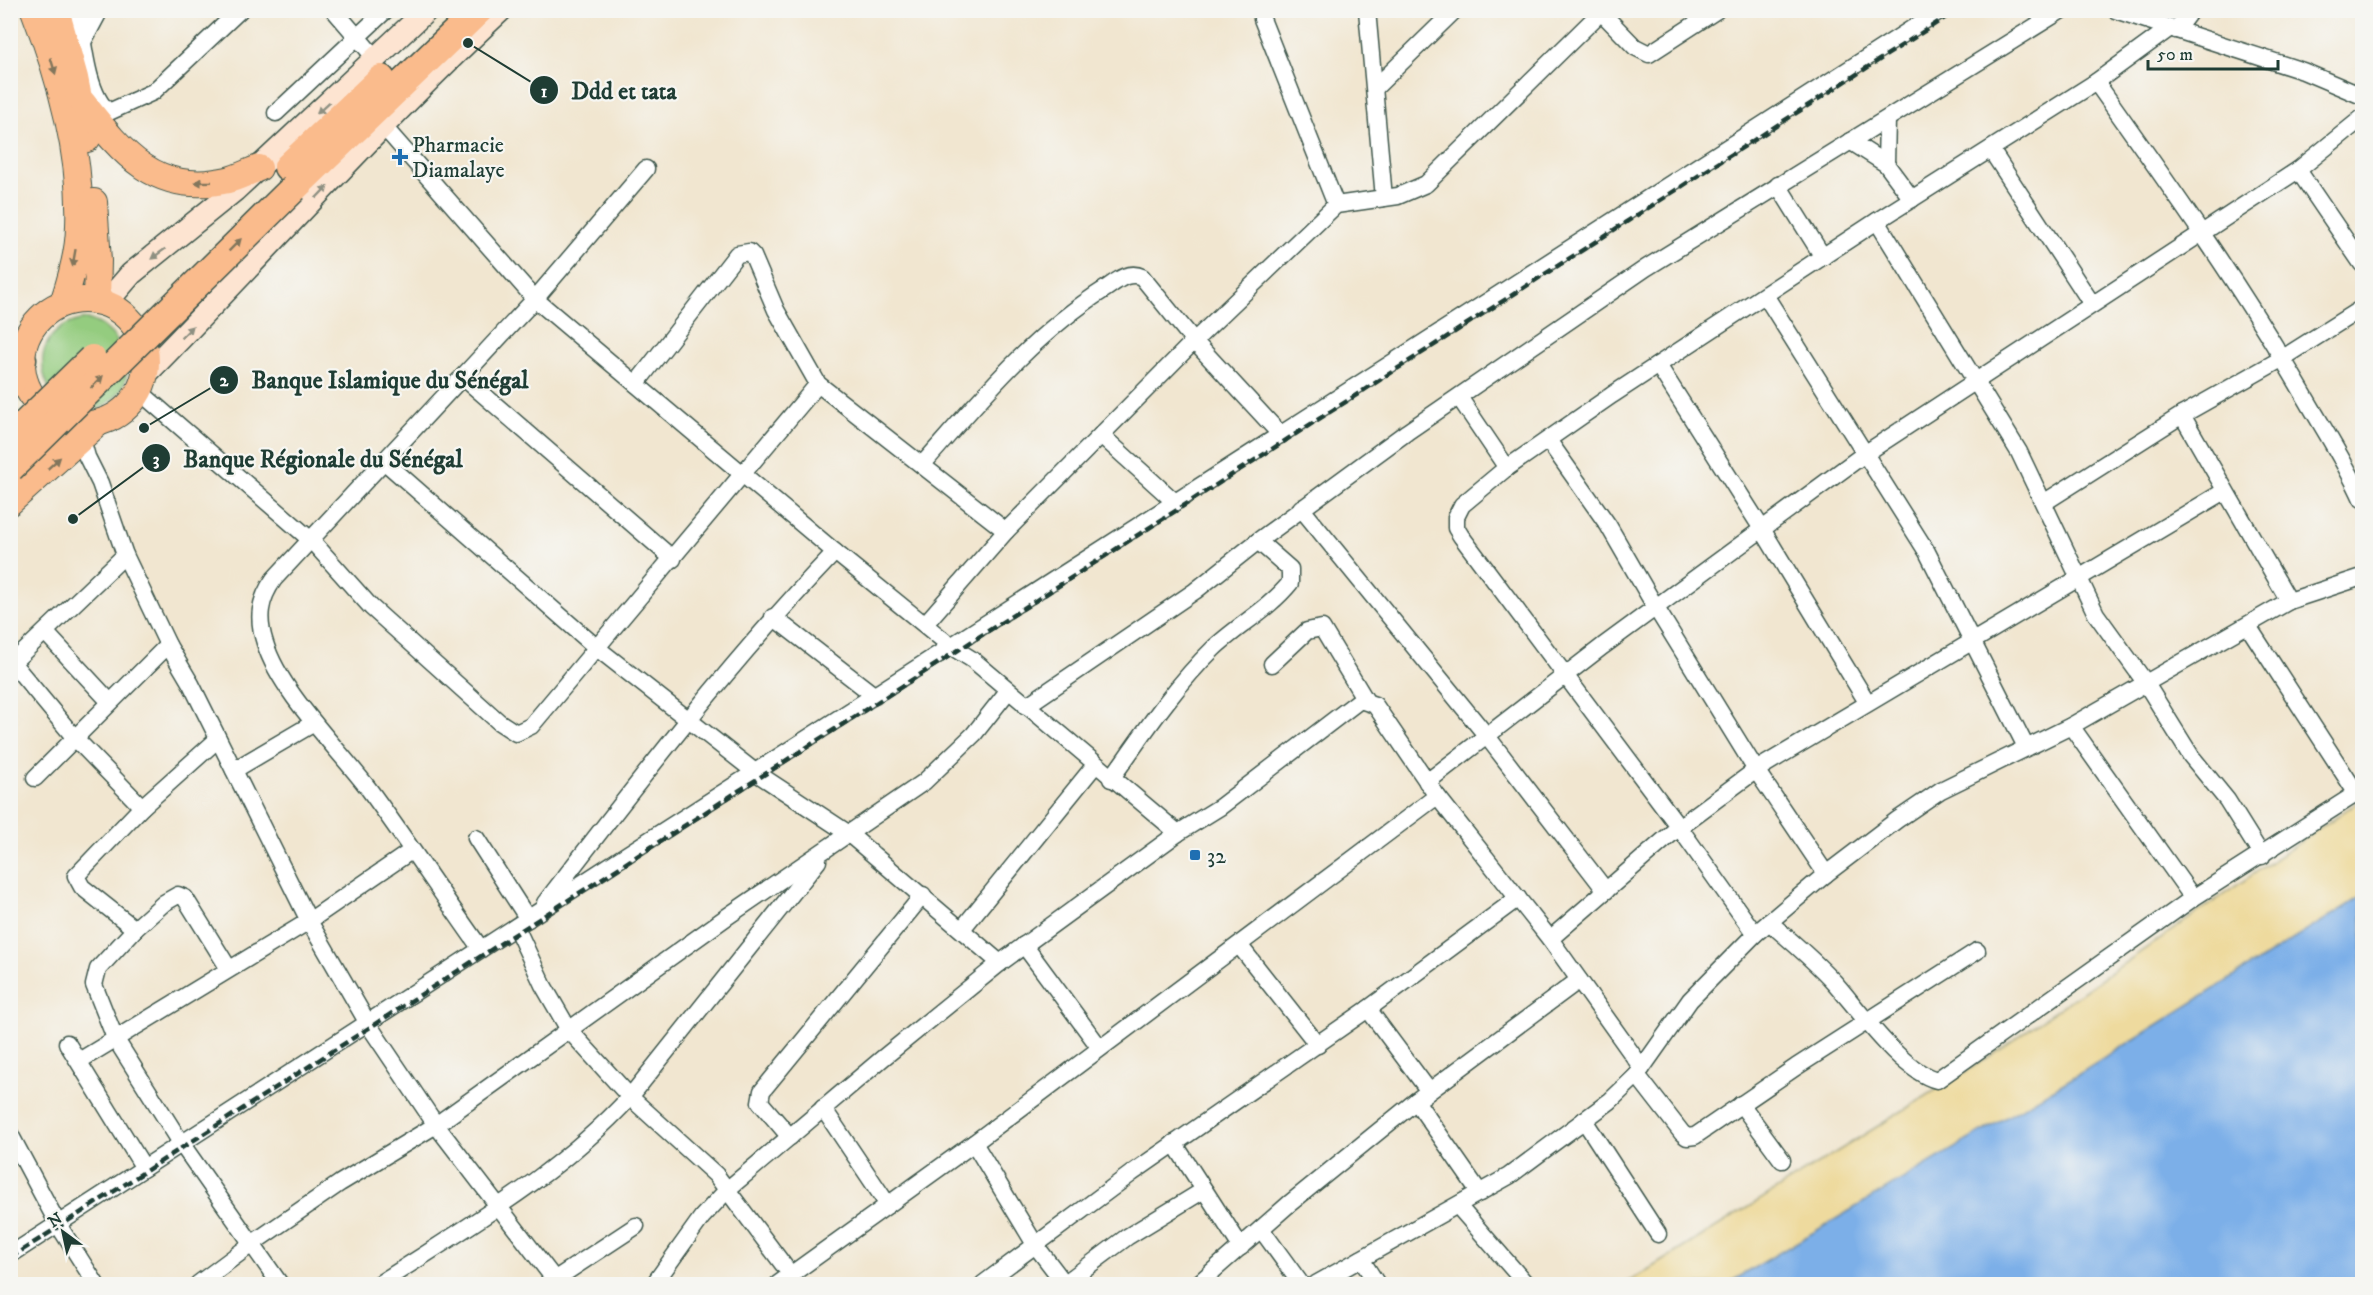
<svg xmlns="http://www.w3.org/2000/svg" width="2373" height="1295" viewBox="0 0 2373 1295" font-family="'IM FELL DW Pica',serif">
	<style>
		.green { fill: #94cc7f; stroke: #5a845a; stroke-width: 1.5 }
		.sand { fill: #eeda9e; stroke: #868c69; stroke-width: 1.5 }
		.water { fill: #7bafe8; stroke: #4d768e; stroke-width: 1.5 }
		.lines { fill: none; stroke-linecap: round; stroke-linejoin: round }
		.street-casing { stroke: #3e564b; stroke-width: 19 }
		.secondary-casing { stroke: #3e564b; stroke-width: 25 }
		.primary-casing { stroke: #3e564b; stroke-width: 28 }
		.highway-casing { stroke: #3e564b; stroke-width: 31 }
		.street { stroke: #fff; stroke-width: 16 }
		.secondary { stroke: #fde4d1; stroke-width: 22 }
		.primary { stroke: #fabb8c; stroke-width: 26 }
		.highway { stroke: #fabb8c; stroke-width: 28 }
		.rail { stroke: #1f3d34; stroke-width: 4.5; stroke-dasharray: 9 4.5; stroke-linecap: butt }
		.highway-bridge-casing { stroke: #3e564b; stroke-width: 31; stroke-linecap: butt }
		.highway-bridge { stroke: #fabb8c; stroke-width: 28 }
		.oneway { fill: #82765c }
		.oneway2 { fill: #8e9082 }
		.poi-dot { fill: #1f6fb2; stroke: #f6f6f2; stroke-width: 2 }
		.labels { text-anchor: middle; stroke-width: 4.5; stroke-linejoin: round; paint-order: stroke }
		.poi-label { font-size: 22px; fill: #1f3d34; stroke: #f6f6f2; text-anchor: start }
		.leader { fill: none; stroke: #1f3d34; stroke-width: 2 }
		.callout-dot { fill: #1f3d34; stroke: #f6f6f2; stroke-width: 2 }
		.mark-label { font-size: 18px; text-anchor: middle; font-weight: bold; fill: #fff }
		.callout-label { font-size: 24px; text-anchor: middle; font-weight: bold; fill: #1f3d34; stroke: #f6f6f2; stroke-width: 4.5; stroke-linejoin: round; paint-order: stroke }
	</style>
	<rect width="100%" height="100%" fill="#f6f6f2"/>
	<filter id="ink" filterUnits="userSpaceOnUse"><feTurbulence type="fractalNoise" baseFrequency=".0167" numOctaves="2"/><feDisplacementMap in="SourceGraphic" scale="12" xChannelSelector="R" yChannelSelector="G"/><feConvolveMatrix kernelMatrix="1 2 1 2 8 2 1 2 1" color-interpolation-filters="sRGB"/></filter>
	<filter id="wash" filterUnits="userSpaceOnUse"><feTurbulence type="fractalNoise" baseFrequency=".008" numOctaves="4" result="noise"/><feDisplacementMap in="SourceGraphic" scale="24" xChannelSelector="R" yChannelSelector="G"/><feGaussianBlur stdDeviation="1.35" result="paint"/><feColorMatrix in="noise" values="0 0 0 0 0 0 0 0 0 0 0 0 0 0 0 0 0 1.4 0 .05"/><feComposite in="paint" operator="in"/></filter>
	<g filter="url(#wash)">
		<rect width="100%" height="100%" fill="#f1e6d0"/>
		<!-- green -->
		<path class="green" d="M87,319C92,321 99,323 104,327C124,342 136,375 117,395C58,455 0,331 87,319Z"/>
		<!-- sand -->
		<polygon class="sand" points="2362,799 2362,896 2084,1071 1727,1284 1625,1284 1987,1058"/>
		<!-- water -->
		<polygon class="water" points="2362,896 2362,1284 1727,1284 2084,1071"/>
	</g>
	<g filter="url(#ink)">
		<g class="lines">
			<defs>
				<g id="street">
					<path d="M78,10C83,38 86,94 109,112L153,92L240,10"/>
					<polyline points="334,10 376,59"/>
					<polyline points="1367,10 1384,198"/>
					<polyline points="2115,10 2303,71 2362,96"/>
					<polyline points="1601,12 1635,47 1649,54 1717,10"/>
					<polyline points="1262,19 1336,205"/>
					<polyline points="2176,30 2191,10"/>
					<polyline points="84,40 100,10"/>
					<path d="M2096,82C2170,186 2243,289 2307,400C2326,433 2347,465 2362,499"/>
					<polyline points="1375,88 1455,10"/>
					<polyline points="276,113 386,10"/>
					<polyline points="377,119 535,299 835,552 952,647 973,660 1178,833"/>
					<polyline points="1850,141 1886,164 1912,199"/>
					<polyline points="1991,150 2092,304"/>
					<polyline points="1886,164 1887,119"/>
					<polyline points="2298,170 2362,264"/>
					<polyline points="1778,185 1823,257"/>
					<polyline points="1877,221 2019,452 2096,614 2145,682 2191,756 2227,800 2262,856"/>
					<polyline points="1765,295 1927,552 2026,747"/>
					<polyline points="1658,365 1762,529 1867,702"/>
					<polyline points="463,377 673,559"/>
					<polyline points="636,384 737,254 749,252 753,256 776,310 818,384 1006,531 1194,341 1336,205 1398,196 1426,184 1603,10"/>
					<polyline points="139,391 312,541 371,607 499,722 516,733 531,726 818,384"/>
					<polyline points="1459,397 1507,468"/>
					<polyline points="2182,415 2289,601"/>
					<polyline points="80,432 87,457 100,483 125,555 168,645 191,684 309,921 370,1027 436,1125 558,1284"/>
					<polyline points="1101,435 1175,502"/>
					<polyline points="1548,440 1608,525 1656,608 1756,770 1826,874"/>
					<polyline points="385,462 597,648 755,772 849,834 1000,963"/>
					<path d="M922,465C978,402 1032,335 1105,289C1116,282 1128,270 1142,277L1194,341L1281,435"/>
					<polyline points="2045,502 2182,415 2283,358 2362,308"/>
					<polyline points="1301,508 1486,735 1606,891"/>
					<polyline points="773,617 875,696"/>
					<polyline points="925,624 1006,531"/>
					<polyline points="2248,626 2357,794"/>
					<polyline points="46,633 110,702"/>
					<polyline points="10,660 74,737 142,807"/>
					<polyline points="1272,664 1307,631 1322,628 1366,701"/>
					<polyline points="10,665 125,555"/>
					<polyline points="1026,706 1195,591 1258,541 1407,432 1646,268 2062,10"/>
					<polyline points="2071,726 2193,898"/>
					<polyline points="234,770 314,723"/>
					<polyline points="35,778 168,645"/>
					<path d="M1111,779C1143,734 1174,687 1213,649C1237,626 1269,609 1290,583V569L1258,541"/>
					<polyline points="1427,782 1603,646 1863,455 2298,170 2362,118"/>
					<polyline points="476,838 528,919"/>
					<path d="M545,903C638,782 730,662 835,552"/>
					<path d="M1769,922C1791,941 1814,960 1834,982C1859,1010 1901,1071 1937,1080L2193,898L2362,790"/>
					<polyline points="516,927 543,985 569,1030 630,1097 716,1175 791,1275"/>
					<polyline points="135,929 82,887 76,876 142,807 218,739"/>
					<polyline points="962,929 1095,765"/>
					<polyline points="1755,934 1679,827 1461,536 1456,528 1456,517 1462,505 1504,470 1612,395 1877,221 2096,82 2170,28"/>
					<polyline points="1550,939 1679,827 1756,770 2225,491"/>
					<polyline points="1024,945 1100,1048"/>
					<polyline points="1239,945 1318,1045"/>
					<path d="M481,949C443,896 407,841 368,788C337,747 280,692 265,643C257,619 259,600 274,579L535,299L646,169"/>
					<polyline points="229,969 185,898 178,895 164,903 135,929 98,969 94,985 115,1038 183,1146 280,1284"/>
					<polyline points="1368,1009 1429,1091"/>
					<polyline points="67,1043 144,1168"/>
					<polyline points="79,1061 309,921 411,851"/>
					<polyline points="1637,1075 1682,1133 1687,1137 1695,1136 1796,1067 1977,951"/>
					<polyline points="1416,1101 1480,1193"/>
					<polyline points="1741,1104 1782,1160"/>
					<polyline points="823,1108 888,1205"/>
					<polyline points="1584,1120 1658,1234"/>
					<polyline points="10,1134 59,1226 96,1284"/>
					<polyline points="790,1137 760,1102 762,1091 923,895"/>
					<polyline points="974,1143 1036,1246 1065,1284"/>
					<polyline points="1174,1143 1241,1247"/>
					<polyline points="1458,1206 1526,1284"/>
					<polyline points="1261,1229 1301,1284"/>
					<polyline points="10,1255 626,855 1941,10"/>
					<polyline points="1361,1259 1377,1284"/>
					<polyline points="198,1284 253,1243 340,1183 436,1125 728,916 924,782 974,734 1008,691"/>
					<path d="M379,1284C466,1227 560,1174 630,1097L818,861"/>
					<polyline points="548,1284 636,1226"/>
					<polyline points="654,1284 702,1217 728,1189 883,1058 1000,963 1178,833 1220,807 1360,700 1375,705 1437,796 1550,939 1642,1068"/>
					<polyline points="778,1284 974,1143 1437,796"/>
					<polyline points="983,1284 1132,1173 1368,1009 1518,898"/>
					<polyline points="1064,1284 1127,1237 1204,1190"/>
					<polyline points="1198,1284 1289,1204 1416,1101 1579,980"/>
					<polyline points="1316,1284 1509,1176 1610,1101 1637,1075 1690,1000 1755,934 1826,874 1897,820 1941,790 2071,726 2289,601 2362,577"/>
				</g>
				<g id="secondary">
					<polyline points="106,303 131,274 235,190 427,10"/>
					<path d="M146,374C265,253 377,126 501,10"/>
				</g>
				<g id="primary">
					<path d="M34,10C60,77 82,155 79,226C79,252 71,279 63,303"/>
					<polyline points="56,10 75,78 87,139"/>
					<path d="M83,103C123,154 156,196 228,180C239,177 248,172 259,168"/>
					<polyline points="94,202 98,261 97,301"/>
					<circle cx="84" cy="362" r="62"/>
					<polyline points="10,502 98,423"/>
				</g>
				<g id="highway">
					<polyline points="288,167 381,79"/>
					<polyline points="294,188 479,10"/>
					<polyline points="10,384 22,360"/>
				</g>
			</defs>
			<!-- street casing -->
			<use href="#street" class="street-casing"/>
			<!-- secondary casing -->
			<use href="#secondary" class="secondary-casing"/>
			<!-- primary casing -->
			<use href="#primary" class="primary-casing"/>
			<!-- highway casing -->
			<use href="#highway" class="highway-casing"/>
			<!-- street -->
			<use href="#street" class="street"/>
			<!-- secondary -->
			<use href="#secondary" class="secondary"/>
			<!-- primary -->
			<use href="#primary" class="primary"/>
			<!-- highway -->
			<use href="#highway" class="highway"/>
			<!-- rail -->
			<polyline class="rail" points="10,1258 1957,10"/>
			<defs>
				<g id="highway-bridge">
					<polyline points="10,439 92,359"/>
					<polyline points="10,468 294,188"/>
				</g>
			</defs>
			<!-- highway-bridge casing -->
			<use href="#highway-bridge" class="highway-bridge-casing"/>
			<!-- highway-bridge -->
			<use href="#highway-bridge" class="highway-bridge"/>
		</g>
		<!-- one-way arrows -->
		<defs><path id="oneway-solid" d="M-6-.8H1V-3.2L6.5 0L1 3.2V.8H-6Z" transform="scale(1.5)"/></defs>
		<g class="oneway">
			<use href="#oneway-solid" transform="translate(53 66) rotate(73)"/>
			<use href="#oneway-solid" transform="translate(203 182) rotate(179)"/>
			<use href="#oneway-solid" transform="translate(235 245) rotate(-45)"/>
			<use href="#oneway-solid" transform="translate(74 258) rotate(100)"/>
			<use href="#oneway-solid" transform="translate(97 382) rotate(-45)"/>
			<use href="#oneway-solid" transform="translate(54 463) rotate(-42)"/>
		</g>
		<g class="oneway2">
			<use href="#oneway-solid" transform="translate(323 108) rotate(137)"/>
			<use href="#oneway-solid" transform="translate(322 192) rotate(-46)"/>
			<use href="#oneway-solid" transform="translate(158 254) rotate(144)"/>
			<use href="#oneway-solid" transform="translate(187 332) rotate(-45)"/>
		</g>
	</g>
	<!-- markers -->
	<g class="poi-dot">
		<path d="M397 148h6v6h6v6h-6v6h-6v-6h-6v-6h6z"/>
		<rect x="1189" y="849" width="12" height="12" rx="3"/>
	</g>
	<g class="labels">
		<!-- poi labels -->
		<g class="poi-label">
			<text x="412" y="152">Pharmacie<tspan x="412" dy="25">Diamalaye</tspan></text>
			<text x="1207" y="863">32</text>
		</g>
	</g>
	<!-- callouts -->
	<path class="leader" d="M468 43L544 90M144 428L224 380M73 519L156 458"/>
	<g class="callout-dot">
		<circle cx="468" cy="43" r="6"/>
		<circle cx="144" cy="428" r="6"/>
		<circle cx="73" cy="519" r="6"/>
		<circle cx="544" cy="90" r="15"/>
		<circle cx="224" cy="380" r="15"/>
		<circle cx="156" cy="458" r="15"/>
	</g>
	<g class="mark-label">
		<text x="544" y="97">1</text>
		<text x="224" y="386">2</text>
		<text x="156" y="465">3</text>
	</g>
	<g class="callout-label">
		<text x="624" y="99">Ddd et tata</text>
		<text x="390" y="388">Banque Islamique du Sénégal</text>
		<text x="323" y="467">Banque Régionale du Sénégal</text>
	</g>
	<!-- margin -->
	<rect width="2373" height="1295" fill="none" stroke="#f6f6f2" stroke-width="36"/>
	<!-- north arrow -->
	<g transform="translate(63 1232) rotate(327)" stroke="#f6f6f2" stroke-width="4.5" paint-order="stroke">
	<path d="M0-4.5L10 22L0 15L-10 22Z" fill="#1f3d34"/>
	<text y="-9" font-size="16" font-weight="bold" text-anchor="middle" fill="#1f3d34">N</text>
	</g>
	<!-- scale -->
	<path d="M2148 60v9h130v-9" fill="none" stroke="#1f3d34" stroke-width="3"/>
	<text x="2157" y="60" font-size="18" fill="#1f3d34" stroke="#f6f6f2" stroke-width="4.5" paint-order="stroke">50 m</text>
</svg>
